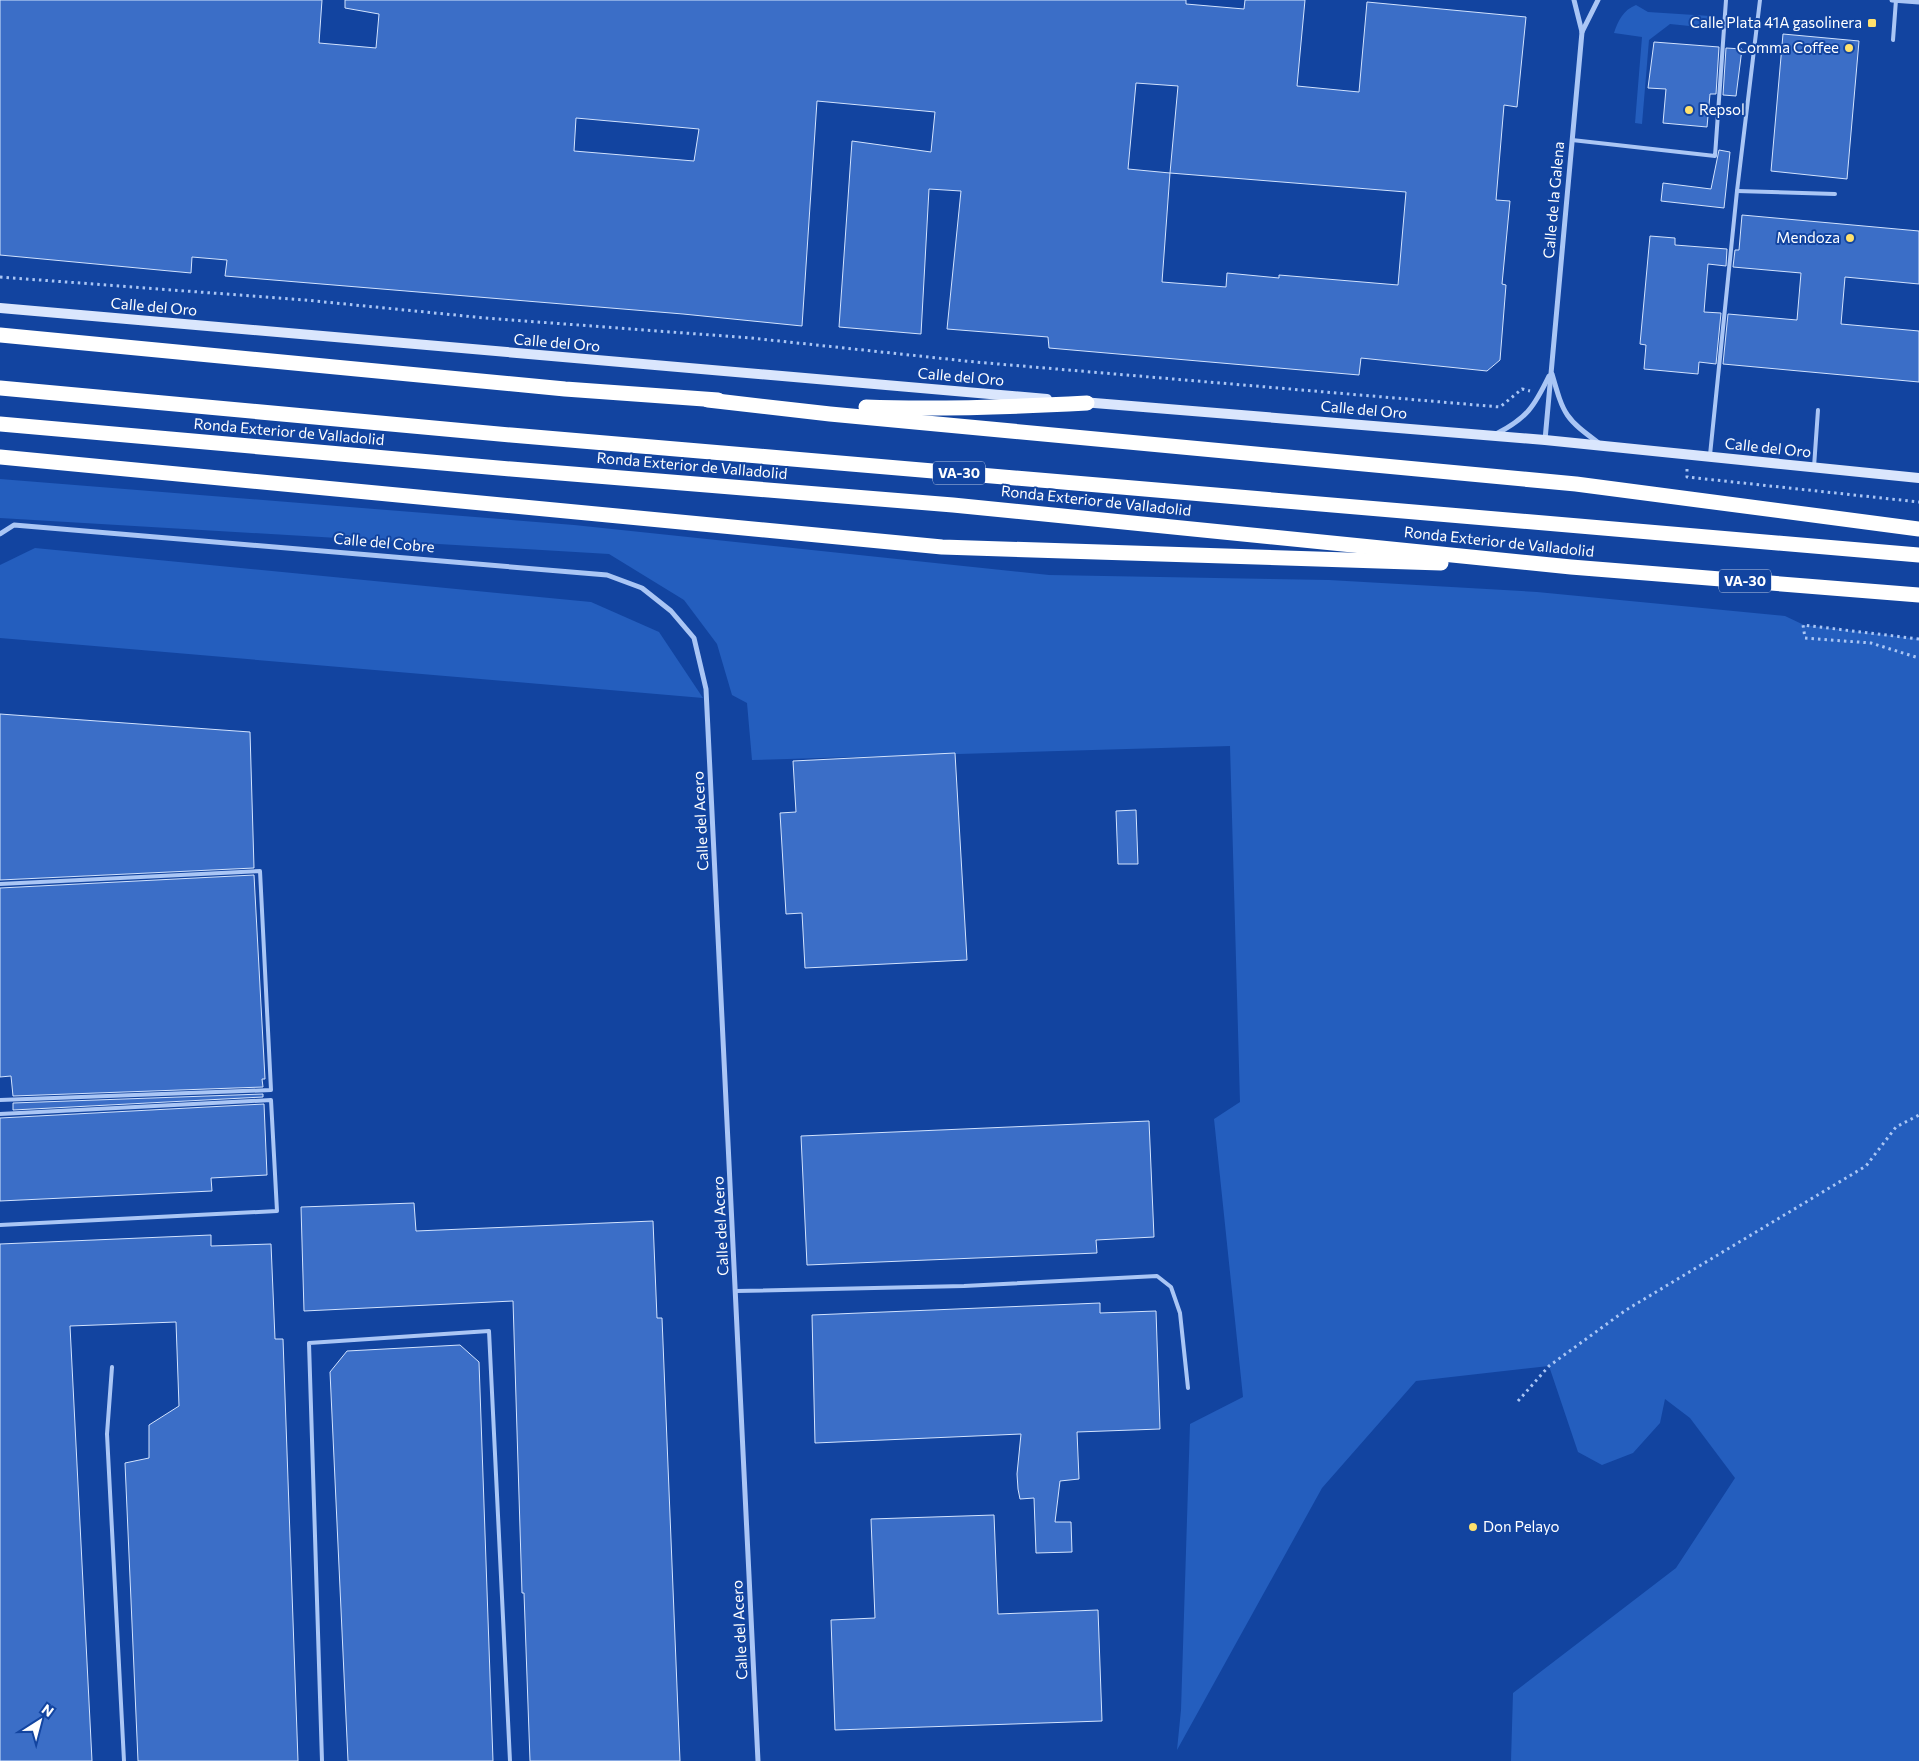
<svg xmlns="http://www.w3.org/2000/svg" width="1919" height="1761" viewBox="0 0 1919 1761" font-family="Commissioner,sans-serif">
	<style>
		.green { fill: #245ebe }
		.building { fill: #3b6ec7; stroke: #d2e3fe; fill-rule: evenodd }
		.lines { fill: none; stroke-linecap: round; stroke-linejoin: round }
		.path { stroke: #aac6f5; stroke-width: 3; stroke-dasharray: 2.5 4; stroke-linecap: butt }
		.lane { stroke: #aac6f5; stroke-width: 4 }
		.street { stroke: #aac6f5; stroke-width: 5 }
		.secondary { stroke: #dae6fd; stroke-width: 10 }
		.highway { stroke: #fff; stroke-width: 15 }
		.poi-dot { fill: #ffe16d; stroke: #1244a0; stroke-width: 2 }
		.labels { text-anchor: middle; stroke-width: 4; stroke-linejoin: round; paint-order: stroke }
		.shield { fill: #1244a0; stroke: #b8c7e2; stroke-width: 1 }
		.shield-label { font-size: 14px; font-weight: bold; fill: #fff }
		.poi-label { font-size: 15px; fill: #fff; stroke: #1244a0; text-anchor: end }
		.street-label { font-size: 15px; fill: #fff; stroke: #1244a0 }
	</style>
	<rect width="100%" height="100%" fill="#1244a0"/>
	<!-- green -->
	<g class="green">
		<path d="M1636,5L1648,12L1710,16L1709,28L1670,24L1649,40L1642,124L1635,123L1642,37L1614,33C1618,21 1623,10 1636,5Z"/>
		<polygon points="0,479 574,525 1049,575 1329,580 1537,592 1785,616 1804,625 1919,639 1919,1761 1511,1761 1513,1693 1676,1568 1735,1478 1690,1418 1665,1399 1660,1423 1633,1453 1602,1465 1578,1452 1549,1366 1416,1381 1322,1488 1177,1750 1181,1710 1190,1424 1243,1397 1214,1119 1240,1102 1230,746 752,760 747,703 732,695 717,644 684,600 609,554 0,518"/>
		<polygon points="35,548 591,602 659,632 703,698 0,638 0,565"/>
	</g>
	<!-- building -->
	<g class="building">
		<path d="M0,0H322L319,43L376,48L379,14L345,8V0H1186V4L1244,9L1245,0H1305L1297,86L1359,92L1367,2L1526,17L1517,107L1504,105L1496,200L1510,201L1502,284L1506,285L1500,360L1487,371L1361,358L1359,375L1049,348L1048,337L947,329L961,191L929,189L921,334L839,327L852,141L931,152L935,112L817,101L802,326L683,314L225,276L227,260L192,257L191,273L0,255ZM1136,83L1178,86L1170,173L1128,169ZM576,118L699,129L694,161L574,151ZM1170,173L1406,192L1398,285L1279,275V278L1227,273L1226,287L1162,282Z"/>
		<polygon points="1783,34 1859,41 1847,179 1771,171"/>
		<polygon points="1654,42 1719,47 1716,94 1710,94 1707,127 1663,123 1666,89 1648,88"/>
		<polygon points="1726,48 1742,49 1736,96 1723,95"/>
		<polygon points="1719,150 1730,152 1724,208 1661,201 1663,183 1711,189"/>
		<polygon points="1742,215 1919,231 1919,284 1845,277 1841,324 1919,331 1919,382 1723,364 1728,314 1797,320 1801,273 1733,267 1735,250 1739,250"/>
		<polygon points="1650,236 1675,238 1675,245 1727,249 1726,266 1708,264 1704,312 1721,313 1716,364 1699,362 1698,374 1644,369 1646,345 1640,344"/>
		<polygon points="0,714 250,732 254,868 0,880"/>
		<polygon points="955,753 967,960 805,968 802,913 786,914 780,813 796,812 793,761"/>
		<polygon points="1136,810 1138,864 1118,864 1116,811"/>
		<polygon points="254,875 265,1079 262,1079 263,1087 13,1096 11,1076 0,1077 0,888"/>
		<polygon points="263,1094 263,1097 13,1110 13,1103"/>
		<polygon points="264,1104 267,1175 211,1178 212,1191 0,1201 0,1118"/>
		<polygon points="1149,1121 1154,1237 1096,1240 1097,1253 807,1265 801,1136"/>
		<polygon points="414,1203 416,1231 653,1221 657,1318 662,1318 680,1761 530,1761 524,1593 522,1593 513,1301 304,1311 301,1207"/>
		<polygon points="211,1235 211,1246 271,1244 275,1339 283,1339 298,1761 138,1761 125,1463 149,1458 149,1425 179,1406 176,1322 70,1326 92,1761 0,1761 0,1244"/>
		<polygon points="1100,1303 1100,1313 1156,1311 1160,1429 1077,1432 1079,1479 1060,1481 1055,1522 1071,1522 1072,1552 1036,1553 1034,1498 1020,1499 1018,1489 1017,1474 1021,1434 815,1443 812,1315"/>
		<polygon points="460,1345 479,1362 493,1761 348,1761 330,1372 347,1351"/>
		<polygon points="994,1515 998,1614 1098,1610 1102,1721 835,1730 831,1620 875,1618 871,1519"/>
	</g>
	<g class="lines">
		<!-- path -->
		<g class="path">
			<polyline points="0,277 305,300 485,318 751,338 975,362 1500,407 1522,389 1530,391"/>
			<polyline points="1687,469 1687,477 1919,502"/>
			<polyline points="1919,639 1803,625 1805,638 1871,643 1919,658"/>
			<polyline points="1518,1401 1549,1366 1626,1310 1866,1166 1896,1127 1919,1115"/>
		</g>
		<!-- lane -->
		<g class="lane">
			<polyline points="1893,40 1896,0"/>
			<polyline points="1572,140 1715,156 1726,0"/>
			<polyline points="1737,191 1835,194"/>
			<polyline points="1710,455 1737,191 1760,0"/>
			<polyline points="1814,467 1818,410"/>
			<polyline points="0,884 260,871 271,1090 0,1100"/>
			<polyline points="0,1114 271,1100 277,1211 0,1225"/>
			<polyline points="736,1291 964,1286 1157,1276 1171,1287 1180,1313 1188,1388"/>
			<polyline points="112,1367 107,1434 124,1761"/>
			<polyline points="322,1761 309,1343 489,1331 510,1761"/>
		</g>
		<!-- street -->
		<g class="street">
			<polyline points="1892,0 1919,2"/>
			<polyline points="1582,32 1598,0"/>
			<path d="M1552,374C1564,416 1565,418 1600,444"/>
			<path d="M1496,434C1527,418 1534,407 1549,376"/>
			<polyline points="1545,440 1582,32 1574,0"/>
			<polyline points="0,534 14,525 607,575 642,588 671,611 694,638 706,689 758,1761"/>
		</g>
		<!-- secondary -->
		<g class="secondary">
			<polyline points="0,308 1047,399"/>
			<polyline points="1082,402 1545,440 1919,478"/>
		</g>
		<!-- highway -->
		<g class="highway">
			<polyline points="0,335 565,389 718,400"/>
			<polyline points="0,388 511,435 1919,555"/>
			<polyline points="708,400 830,414 1576,484 1919,529"/>
			<path d="M866,407C940,410 1013,407 1087,403"/>
			<polyline points="0,424 511,469 953,505 1571,567 1919,595"/>
			<polyline points="0,457 942,547 1441,563"/>
		</g>
	</g>
	<!-- markers -->
	<g class="poi-dot">
		<rect x="1867" y="18" width="10" height="10" rx="2.5"/>
		<circle cx="1849" cy="48" r="5"/>
		<circle cx="1689" cy="110" r="5"/>
		<circle cx="1850" cy="238" r="5"/>
		<circle cx="1473" cy="1527" r="5"/>
	</g>
	<g class="labels">
		<!-- shield labels -->
		<g class="shield">
			<rect x="933" y="461.5" width="52" height="23" rx="4"/>
			<rect x="1719" y="569.5" width="52" height="23" rx="4"/>
		</g>
		<g class="shield-label">
			<text x="959" y="478">VA-30</text>
			<text x="1745" y="586">VA-30</text>
		</g>
		<!-- poi labels -->
		<g class="poi-label">
			<text x="1862" y="28">Calle Plata 41A gasolinera</text>
			<text x="1839" y="53">Comma Coffee</text>
			<text x="1699" y="115" text-anchor="start">Repsol</text>
			<text x="1840" y="243">Mendoza</text>
			<text x="1483" y="1532" text-anchor="start">Don Pelayo</text>
		</g>
		<!-- street labels -->
		<g class="street-label">
			<text transform="translate(1554 200) rotate(-85)" y="5">Calle de la Galena</text>
			<text transform="translate(154 307) rotate(5)" y="5">Calle del Oro</text>
			<text transform="translate(557 343) rotate(5)" y="5">Calle del Oro</text>
			<text transform="translate(961 377) rotate(5)" y="5">Calle del Oro</text>
			<text transform="translate(1364 410) rotate(5)" y="5">Calle del Oro</text>
			<text transform="translate(289 432) rotate(5)" y="5">Ronda Exterior de Valladolid</text>
			<text transform="translate(1768 448) rotate(6)" y="5">Calle del Oro</text>
			<text transform="translate(692 466) rotate(5)" y="5">Ronda Exterior de Valladolid</text>
			<text transform="translate(1096 501) rotate(6)" y="5">Ronda Exterior de Valladolid</text>
			<text transform="translate(1499 542) rotate(6)" y="5">Ronda Exterior de Valladolid</text>
			<text transform="translate(384 543) rotate(5)" y="5">Calle del Cobre</text>
			<text transform="translate(701 821) rotate(-93)" y="5">Calle del Acero</text>
			<text transform="translate(721 1226) rotate(-93)" y="5">Calle del Acero</text>
			<text transform="translate(740 1630) rotate(-93)" y="5">Calle del Acero</text>
		</g>
	</g>
	<!-- north arrow -->
	<g transform="translate(40 1721) rotate(36)" stroke="#1244a0" stroke-width="4" paint-order="stroke">
	<path d="M0-4L9 19L0 12L-9 19Z" fill="#ffffff"/>
	<text y="-8" font-size="14" font-weight="bold" text-anchor="middle" fill="#ffffff">N</text>
	</g>
</svg>
